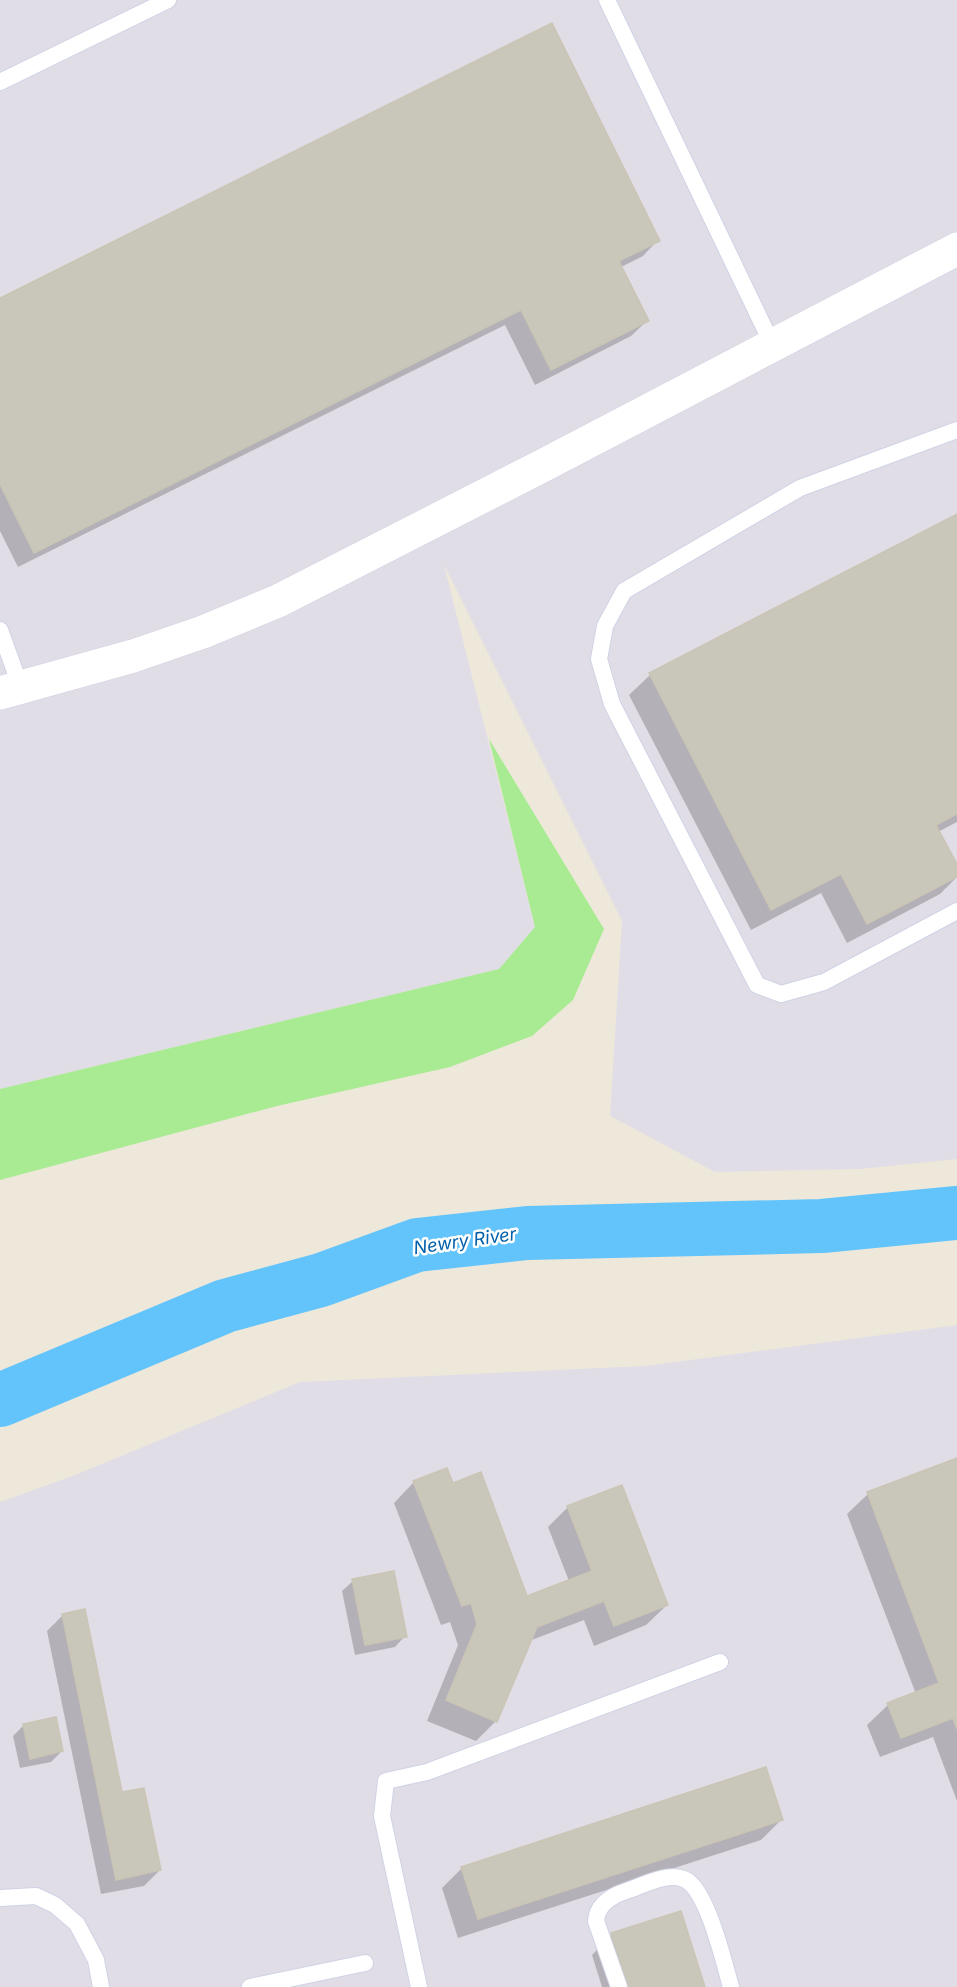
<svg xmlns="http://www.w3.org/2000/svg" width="957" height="1987" viewBox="0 0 957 1987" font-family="Inter,sans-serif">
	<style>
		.industrial { fill: #e0dde6 }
		.green { fill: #a8eb92 }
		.shadow { fill: #0003 }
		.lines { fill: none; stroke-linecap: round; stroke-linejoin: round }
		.river { stroke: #63c4fb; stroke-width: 54 }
		.building { fill: #c9c6ba; stroke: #cac5b5; stroke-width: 1.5 }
		.lane-casing { stroke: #d0d2e5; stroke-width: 18 }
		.street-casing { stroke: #d0d2e5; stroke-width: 34 }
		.lane { stroke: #fff; stroke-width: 16 }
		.street { stroke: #fff; stroke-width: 33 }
		.labels { text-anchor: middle; stroke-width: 5; stroke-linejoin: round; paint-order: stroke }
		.water-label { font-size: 18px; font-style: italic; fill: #005faa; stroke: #fff }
	</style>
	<rect width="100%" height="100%" fill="#eee8db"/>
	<!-- industrial -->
	<g class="industrial">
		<polygon points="0,0 957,0 957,1159 860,1169 715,1172 610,1116 622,921 444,565 535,927 499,969 0,1089"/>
		<polygon points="957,1325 957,1987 0,1987 0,1502 75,1475 300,1382 645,1366"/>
	</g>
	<!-- green -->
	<polygon class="green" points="489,739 604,929 573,1000 532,1036 450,1067 277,1106 0,1180 0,1089 499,969 535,927"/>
	<!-- shadow -->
	<g class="shadow">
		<polygon points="658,240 643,256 621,267 647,321 631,336 535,385 505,325 18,567 0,531 0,300"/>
		<polygon points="957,515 957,822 938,832 957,868 957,877 940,894 847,943 821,893 751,930 629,695 650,675"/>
		<polygon points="957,1460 957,1801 933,1737 880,1757 867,1725 888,1705 916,1694 847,1514 868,1494"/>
		<polygon points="414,1482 452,1485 526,1598 569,1581 548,1527 568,1507 667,1605 646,1625 594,1646 584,1620 529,1641 496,1721 476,1741 427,1721 458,1645 450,1622 441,1625 394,1503"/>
		<polygon points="353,1581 405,1636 395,1647 355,1655 342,1591"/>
		<polygon points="63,1615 121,1794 160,1870 144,1886 101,1894 47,1631"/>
		<polygon points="24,1725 62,1751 51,1762 20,1768 13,1736"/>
		<polygon points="781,1820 761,1840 458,1938 442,1888 462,1868"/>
		<polygon points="612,1934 703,1987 602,1987 592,1955"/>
	</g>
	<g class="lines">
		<!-- river -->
		<polyline class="river" points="0,1400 225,1306 321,1280 417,1245 527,1233 822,1226 957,1213"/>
	</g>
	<!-- building -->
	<g class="building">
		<polygon points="552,23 660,241 619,261 649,321 551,370 521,310 34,553 0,484 0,298"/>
		<polygon points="957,514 957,814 936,825 957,864 957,877 867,924 841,874 771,910 649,673"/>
		<polygon points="957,1458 957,1729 953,1718 901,1738 887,1703 939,1683 867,1492"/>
		<polygon points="447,1468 453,1483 481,1472 527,1596 592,1571 567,1506 622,1485 668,1605 614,1626 604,1601 537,1627 497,1722 446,1700 477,1624 471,1603 462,1606 413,1481"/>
		<polygon points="394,1571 407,1637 365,1645 352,1579"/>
		<polygon points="85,1609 122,1792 144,1788 161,1870 116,1880 62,1614"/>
		<polygon points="56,1717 63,1751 30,1759 23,1724"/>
		<polygon points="766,1767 783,1820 478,1919 461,1867"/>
		<polygon points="681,1911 705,1987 628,1987 611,1933"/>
	</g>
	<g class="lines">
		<defs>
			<g id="lane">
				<polyline points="607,0 773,346"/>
				<polyline points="0,82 168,0"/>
				<polyline points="957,430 800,488 624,591 605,626 599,659 612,704 757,985 781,994 824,982 957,911"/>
				<polyline points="0,630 21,688"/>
				<polyline points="0,1898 36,1896 55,1905 77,1924 96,1960 101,1987"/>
				<polyline points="250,1987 365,1963"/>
				<polyline points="419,1987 382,1816 386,1781 427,1772 720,1662"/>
				<path d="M619,1987L596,1921C597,1904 611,1896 626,1891C642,1886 667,1872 684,1879C707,1888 724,1963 731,1987"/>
			</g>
			<polyline id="street" points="0,693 133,656 203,632 278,601 542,466 957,249"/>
		</defs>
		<!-- lane casing -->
		<use href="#lane" class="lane-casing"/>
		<!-- street casing -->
		<use href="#street" class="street-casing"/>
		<!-- lane -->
		<use href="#lane" class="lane"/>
		<!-- street -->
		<use href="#street" class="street"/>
	</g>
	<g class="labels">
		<!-- water labels -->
		<g class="water-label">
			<text transform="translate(465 1241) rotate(-8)" y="6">Newry River</text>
		</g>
	</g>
</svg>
